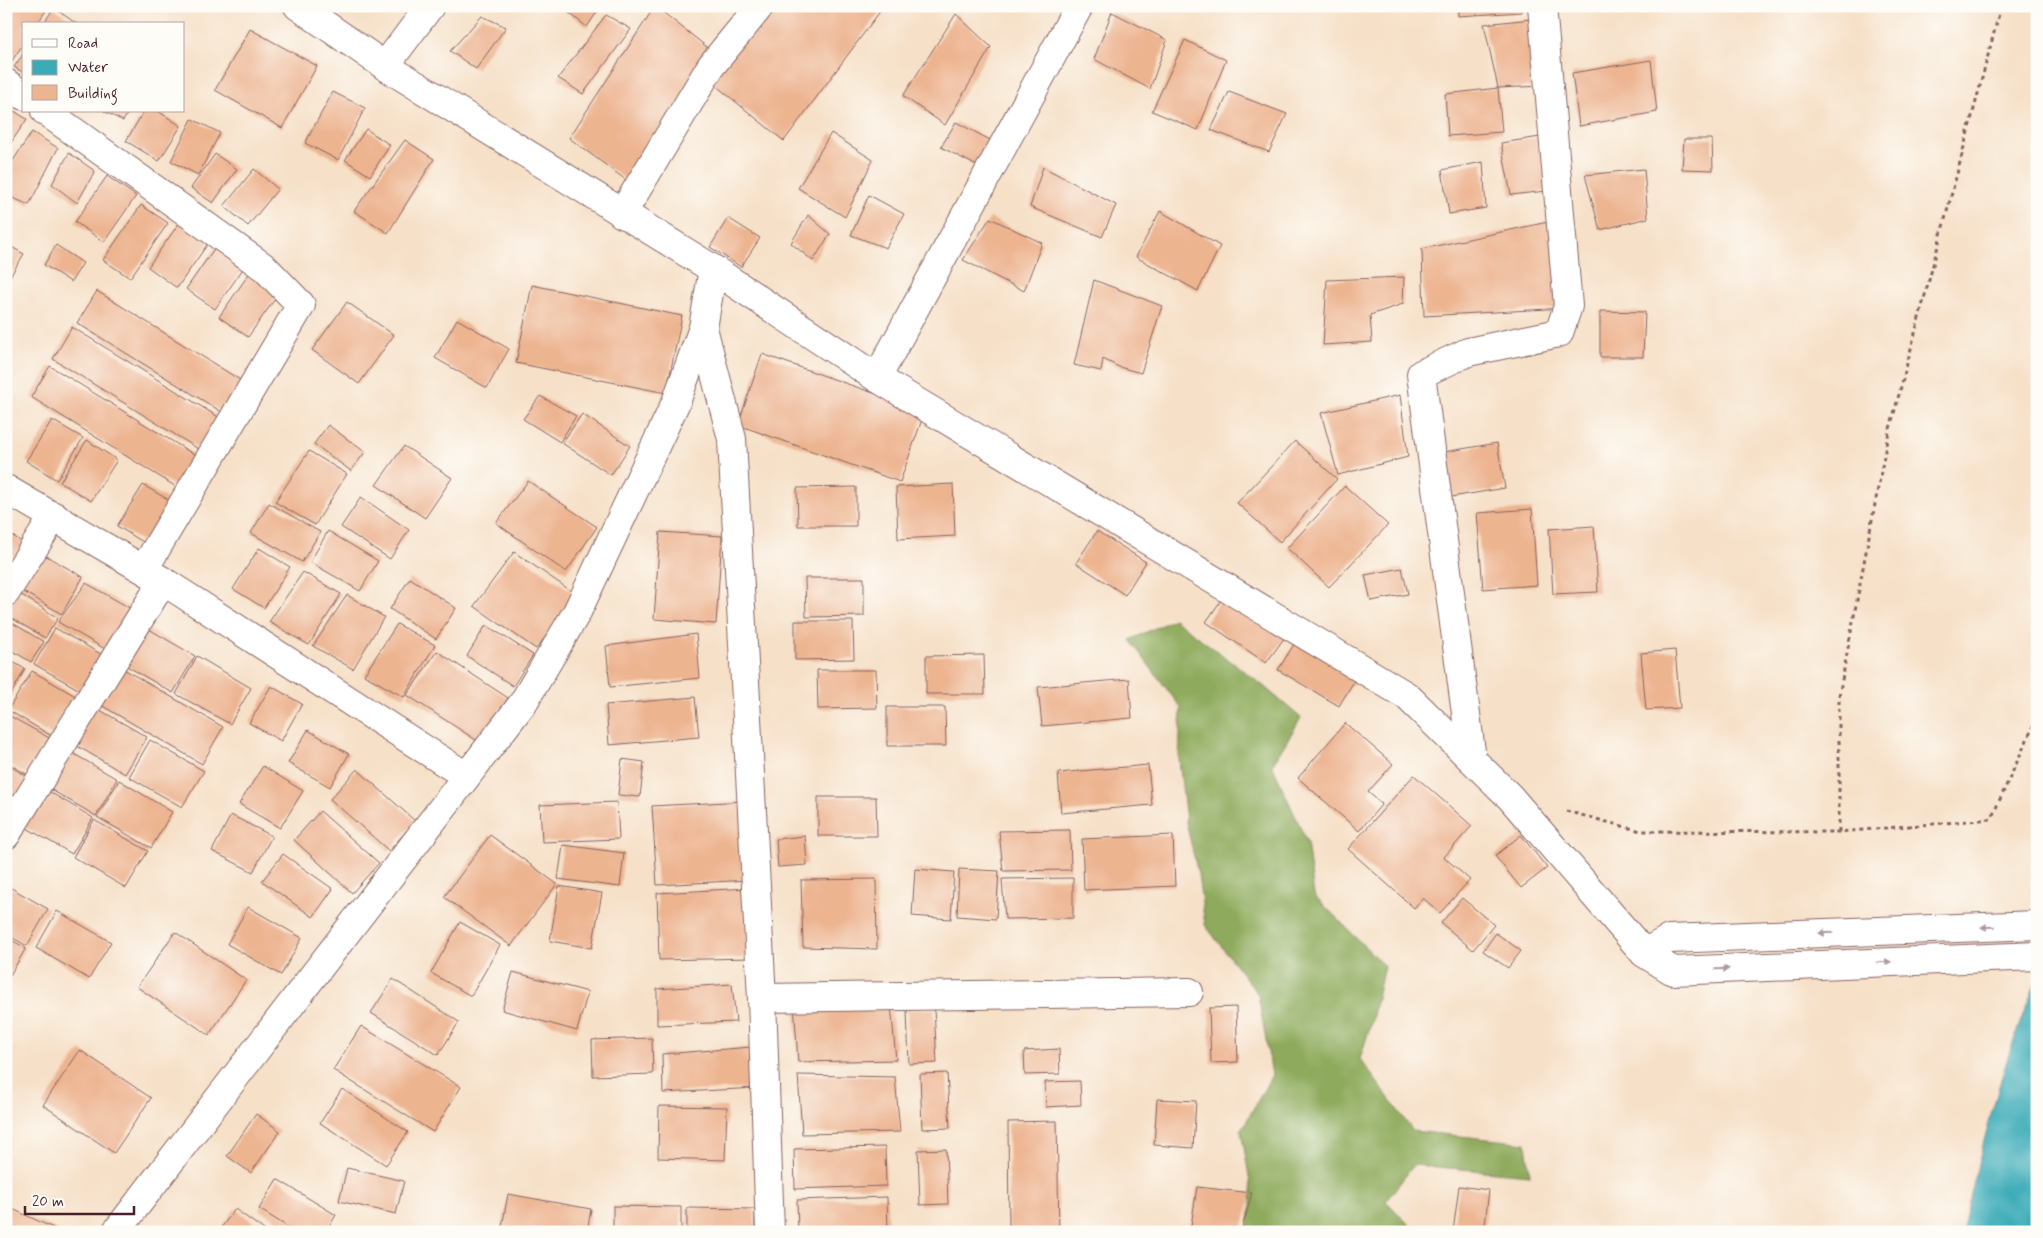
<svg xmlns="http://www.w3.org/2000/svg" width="2043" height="1238" viewBox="0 0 2043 1238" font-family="Mynerve,sans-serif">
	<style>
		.forest { fill: #8eaa5c; stroke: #6c6444 }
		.water { fill: #3babb8; stroke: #426572 }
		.building { fill: #edb490 }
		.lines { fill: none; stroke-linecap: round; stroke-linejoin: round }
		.street-casing { stroke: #866362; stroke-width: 30 }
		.path { stroke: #866362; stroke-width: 3; stroke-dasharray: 4 4; stroke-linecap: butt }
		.street { stroke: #fff; stroke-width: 28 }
		.oneway { fill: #ae9aa0 }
	</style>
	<rect width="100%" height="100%" fill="#fdfcf7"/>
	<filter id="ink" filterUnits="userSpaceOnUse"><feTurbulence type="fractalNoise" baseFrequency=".02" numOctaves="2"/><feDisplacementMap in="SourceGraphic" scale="10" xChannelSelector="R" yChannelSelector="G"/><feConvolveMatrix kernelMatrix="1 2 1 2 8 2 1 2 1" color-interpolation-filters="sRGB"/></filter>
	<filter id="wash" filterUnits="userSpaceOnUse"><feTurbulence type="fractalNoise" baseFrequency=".0096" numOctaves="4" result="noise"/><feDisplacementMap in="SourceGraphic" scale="20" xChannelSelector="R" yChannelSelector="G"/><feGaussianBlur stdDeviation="1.12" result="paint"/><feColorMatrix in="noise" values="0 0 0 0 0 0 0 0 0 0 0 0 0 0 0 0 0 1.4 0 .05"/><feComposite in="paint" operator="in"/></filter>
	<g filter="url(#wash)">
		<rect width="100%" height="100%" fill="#f6e0c7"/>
		<!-- forest -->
		<polygon class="forest" points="1174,619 1260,683 1301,718 1272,765 1307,842 1314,895 1384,966 1372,1020 1360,1059 1413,1131 1526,1143 1530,1175 1414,1165 1386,1201 1416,1232 1248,1232 1252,1193 1241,1131 1272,1075 1258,994 1205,925 1198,874 1186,822 1179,760 1181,708 1130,640"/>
		<!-- water -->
		<path class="water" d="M2037,980V1232H1962C1982,1146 2002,1061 2037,980Z"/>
		<g id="blocks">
			<!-- building -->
			<g class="building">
				<polygon points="6,6 49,6 37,24 24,24 24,43 11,62 6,59"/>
				<polygon points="560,6 601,6 587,27"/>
				<polygon points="655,6 712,51 630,183 569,138"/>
				<polygon points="766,6 884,6 784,141 709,80"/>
				<polygon points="1458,6 1522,6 1522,12 1458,16"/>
				<polygon points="54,8 77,24 43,24"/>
				<polygon points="1112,12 1167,40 1150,89 1094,59"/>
				<polygon points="956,14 991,47 945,125 903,96"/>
				<polygon points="606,15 631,29 583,94 558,78"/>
				<polygon points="482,16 506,27 476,69 450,51"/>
				<polygon points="1531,19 1544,86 1498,88 1502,132 1448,136 1445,94 1498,88 1484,24"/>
				<polygon points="250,29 317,66 282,128 215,90"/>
				<polygon points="1185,40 1226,60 1198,130 1152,111"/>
				<polygon points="24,53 24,73 14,67"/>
				<polygon points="1651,60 1657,112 1579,126 1572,73"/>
				<polygon points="333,92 365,108 338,160 305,143"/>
				<polygon points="1229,92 1287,114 1269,152 1211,130"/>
				<polygon points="6,106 27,119 6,150"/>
				<polygon points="104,111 129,111 123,121"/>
				<polygon points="144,111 158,111 181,126 159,161 126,141"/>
				<polygon points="192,119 220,133 198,175 171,161"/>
				<polygon points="956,122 998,144 981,168 941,147"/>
				<polygon points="366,129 390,145 370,176 345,160"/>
				<polygon points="32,132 58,148 29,205 6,195 6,171"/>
				<polygon points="831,133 873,160 845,217 798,188"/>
				<polygon points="1540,137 1546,191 1511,195 1501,143"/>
				<polygon points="1684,139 1712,139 1713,170 1682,169"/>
				<polygon points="405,140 434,159 388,233 354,211"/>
				<polygon points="69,153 95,171 77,203 52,184"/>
				<polygon points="215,154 237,169 213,203 191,188"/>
				<polygon points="1483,162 1486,208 1449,214 1442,170"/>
				<polygon points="1043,167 1116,205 1102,237 1030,207"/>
				<polygon points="254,169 278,189 248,226 224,206"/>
				<polygon points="1644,169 1648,218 1600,230 1585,175"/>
				<polygon points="107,176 136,196 104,242 75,222"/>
				<polygon points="869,195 904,214 886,248 851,235"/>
				<polygon points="141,205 168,223 130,278 103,260"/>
				<polygon points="1160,211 1220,246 1198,291 1136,257"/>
				<polygon points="808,215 830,234 813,261 791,243"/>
				<polygon points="728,218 760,238 741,267 710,247"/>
				<polygon points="990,218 1042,243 1024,291 963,260"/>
				<polygon points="1557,220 1566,308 1424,316 1422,249"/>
				<polygon points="180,222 209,242 177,288 148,267"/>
				<polygon points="218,243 247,263 215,309 186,289"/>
				<polygon points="6,244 24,254 6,283"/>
				<polygon points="56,245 83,263 71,282 44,265"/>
				<polygon points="251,271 280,292 248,337 219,317"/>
				<polygon points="1404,277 1403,304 1370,315 1372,342 1323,345 1327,280"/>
				<polygon points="1094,280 1162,306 1141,373 1119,367 1103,359 1101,371 1074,365"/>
				<polygon points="532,285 682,316 666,393 516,363"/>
				<polygon points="97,291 245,383 225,414 77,323"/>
				<polygon points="347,302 394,335 359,384 312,350"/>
				<polygon points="1600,311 1645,312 1643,357 1600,357"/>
				<polygon points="457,319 509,349 487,388 435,358"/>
				<polygon points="72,327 220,418 200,450 53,359"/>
				<polygon points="762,354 925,411 900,482 738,425"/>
				<polygon points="50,366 198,457 178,488 31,397"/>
				<polygon points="1400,395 1408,457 1338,475 1321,413"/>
				<polygon points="540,396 576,416 560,442 523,419"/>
				<polygon points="582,414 630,446 611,475 562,443"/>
				<polygon points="52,420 83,438 57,480 26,461"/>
				<polygon points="328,425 365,452 351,471 314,444"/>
				<polygon points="87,440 117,460 91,501 60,482"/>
				<polygon points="1295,441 1337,479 1280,542 1237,503"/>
				<polygon points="1497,443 1505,488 1446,498 1438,453"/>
				<polygon points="404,446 452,478 425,518 376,485"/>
				<polygon points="309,451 347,474 315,525 275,502"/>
				<polygon points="528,481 597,527 566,572 496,523"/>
				<polygon points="953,484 955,536 898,539 896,487"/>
				<polygon points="143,485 174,503 148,545 117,526"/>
				<polygon points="1345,486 1388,525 1329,587 1287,548"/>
				<polygon points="856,487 856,526 798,526 797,488"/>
				<polygon points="361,497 409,530 390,559 341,527"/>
				<polygon points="269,503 320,532 302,562 251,533"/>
				<polygon points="1532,509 1537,585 1483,589 1477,513"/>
				<polygon points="1594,526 1598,592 1553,594 1549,529"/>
				<polygon points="328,531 378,561 360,591 310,562"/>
				<polygon points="1097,531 1146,562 1125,595 1076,563"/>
				<polygon points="6,532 27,545 6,581"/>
				<polygon points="660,532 722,536 716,624 654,619"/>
				<polygon points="259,548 290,567 264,608 233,589"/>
				<polygon points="36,550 83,577 62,614 15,587"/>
				<polygon points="514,552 577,595 536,649 474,606"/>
				<polygon points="1402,568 1408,594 1371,601 1365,575"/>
				<polygon points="303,572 341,594 309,645 269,622"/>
				<polygon points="410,578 456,608 436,639 390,609"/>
				<polygon points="805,578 864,578 864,616 806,617"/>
				<polygon points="86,583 135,611 112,653 58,622"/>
				<polygon points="17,592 58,618 45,638 6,615 6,610"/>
				<polygon points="347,595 384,617 353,669 313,646"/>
				<polygon points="1224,596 1285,637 1266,663 1206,622"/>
				<polygon points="6,619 44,642 31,662 6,647"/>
				<polygon points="795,621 853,621 854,659 795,660"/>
				<polygon points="397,624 435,645 404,697 364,675"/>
				<polygon points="142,625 195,656 173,693 120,662"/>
				<polygon points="486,625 533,655 513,686 467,656"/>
				<polygon points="55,628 106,657 85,693 34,664"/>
				<polygon points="696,634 700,678 610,687 606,646"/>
				<polygon points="1296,641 1357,676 1339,706 1278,670"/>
				<polygon points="1675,650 1680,708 1646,710 1641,653"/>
				<polygon points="437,651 508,698 479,742 407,695"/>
				<polygon points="984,655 985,694 926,694 926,656"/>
				<polygon points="197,656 251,688 230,724 176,694"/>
				<polygon points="6,658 25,669 6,703"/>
				<polygon points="115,664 223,727 202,764 94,701"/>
				<polygon points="817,670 876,670 877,708 818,709"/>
				<polygon points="32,671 79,698 55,738 8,710"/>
				<polygon points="1129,679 1132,718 1042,726 1038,687"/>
				<polygon points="271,686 302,704 281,741 249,723"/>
				<polygon points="695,697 699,737 609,745 606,705"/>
				<polygon points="93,706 147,737 125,774 72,743"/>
				<polygon points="887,707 945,707 946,746 887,746"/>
				<polygon points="6,714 53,740 31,777 6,762"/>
				<polygon points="1345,723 1393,764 1368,792 1382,804 1359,831 1298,778"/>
				<polygon points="308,730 349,754 330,787 288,763"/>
				<polygon points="150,740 204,771 182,807 129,777"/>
				<polygon points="64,748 117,779 96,816 43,785"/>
				<polygon points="622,759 644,762 640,797 618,795"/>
				<polygon points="6,764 32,779 6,812"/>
				<polygon points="1148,765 1152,805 1061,813 1058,773"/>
				<polygon points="263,766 303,791 280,828 239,804"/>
				<polygon points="357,769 415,821 389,851 330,799"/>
				<polygon points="1414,775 1472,826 1444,857 1470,880 1440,913 1423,898 1414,908 1348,849"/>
				<polygon points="119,780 172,812 151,848 97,817"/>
				<polygon points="40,786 93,818 72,854 18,823"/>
				<polygon points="818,797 876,797 877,836 818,836"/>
				<polygon points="746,801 750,880 657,885 652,806"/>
				<polygon points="617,802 619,839 542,842 540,805"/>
				<polygon points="320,811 379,863 352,893 294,840"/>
				<polygon points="231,815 272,836 253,872 212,851"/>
				<polygon points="94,820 148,851 126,888 73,857"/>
				<polygon points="1070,830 1071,870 1003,871 999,831"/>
				<polygon points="490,835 557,884 511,946 444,897"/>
				<polygon points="1173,835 1175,886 1084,890 1082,839"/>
				<polygon points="1521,835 1547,868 1521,888 1495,856"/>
				<polygon points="805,836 807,865 778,867 776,839"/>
				<polygon points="563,845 624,853 620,887 558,879"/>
				<polygon points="283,854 333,889 313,917 262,881"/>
				<polygon points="915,869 954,872 951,919 912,916"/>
				<polygon points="959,869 999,871 996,919 957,916"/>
				<polygon points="1073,878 1073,918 1005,919 1002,879"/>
				<polygon points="876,879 877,949 803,947 801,880"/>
				<polygon points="6,885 48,909 27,946 6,934"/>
				<polygon points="559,886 602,893 592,948 550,941"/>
				<polygon points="750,888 752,958 659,960 657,893"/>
				<polygon points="1462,898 1494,925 1473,950 1441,923"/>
				<polygon points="248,907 302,938 281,975 227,944"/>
				<polygon points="57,911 111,942 89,979 36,948"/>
				<polygon points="460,922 500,945 471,996 431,973"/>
				<polygon points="175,932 246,980 209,1035 137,987"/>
				<polygon points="1496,933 1521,951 1508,968 1483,951"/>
				<polygon points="6,937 26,948 6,982"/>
				<polygon points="513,972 588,992 577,1031 502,1010"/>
				<polygon points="393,979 459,1022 438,1055 371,1013"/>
				<polygon points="732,984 736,1022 657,1025 657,989"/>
				<polygon points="794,1003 891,1005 896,1060 798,1062"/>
				<polygon points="1236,1007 1238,1062 1211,1063 1209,1008"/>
				<polygon points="934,1009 937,1063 909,1064 907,1010"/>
				<polygon points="361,1026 461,1087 433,1132 333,1070"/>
				<polygon points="652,1038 653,1074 593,1076 592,1040"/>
				<polygon points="752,1047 757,1088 663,1093 662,1054"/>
				<polygon points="1059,1049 1060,1074 1025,1075 1024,1051"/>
				<polygon points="80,1050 151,1098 114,1153 43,1105"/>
				<polygon points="947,1073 950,1128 922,1129 920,1074"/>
				<polygon points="798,1075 895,1077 900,1132 802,1134"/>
				<polygon points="1080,1081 1081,1105 1046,1107 1045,1082"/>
				<polygon points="342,1089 408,1132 386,1165 320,1123"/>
				<polygon points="1157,1099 1196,1101 1193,1148 1154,1145"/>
				<polygon points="659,1106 727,1107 725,1160 658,1158"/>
				<polygon points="256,1114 280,1131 251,1173 227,1156"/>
				<polygon points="1057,1121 1059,1232 1009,1232 1008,1122"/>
				<polygon points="885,1147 886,1186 795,1189 794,1149"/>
				<polygon points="946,1149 948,1204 920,1205 918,1150"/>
				<polygon points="347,1168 404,1181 396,1214 339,1201"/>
				<polygon points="277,1179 336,1215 326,1232 296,1232 259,1209"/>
				<polygon points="1459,1186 1489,1190 1484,1232 1453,1232"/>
				<polygon points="1197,1187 1252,1193 1241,1232 1190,1232"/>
				<polygon points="508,1194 591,1209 587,1232 501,1232"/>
				<polygon points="887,1197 888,1232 798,1232 797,1200"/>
				<polygon points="6,1206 62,1232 6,1232"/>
				<polygon points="613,1206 681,1207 681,1232 613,1232"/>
				<polygon points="687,1208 755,1209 755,1232 687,1232"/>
				<polygon points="235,1209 267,1232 218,1232"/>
			</g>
		</g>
	</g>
	<g filter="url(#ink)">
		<use href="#blocks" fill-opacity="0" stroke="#866362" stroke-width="1"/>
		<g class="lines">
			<defs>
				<g id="street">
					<polyline points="298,6 385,66 713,269 877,378 1407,696 1510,797 1644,953 1673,971 2037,956"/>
					<polyline points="385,66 430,6"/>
					<polyline points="6,83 24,96"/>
					<polyline points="45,111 265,268 301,305 144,569"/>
					<polyline points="622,214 711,66 760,6"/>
					<polyline points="703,328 732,439 762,998 770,1232"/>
					<polyline points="877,378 1079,6"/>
					<polyline points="6,489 163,581 466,776"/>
					<polyline points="6,592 54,516"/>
					<polyline points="1472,759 1421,374 1468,352 1559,333 1568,306 1542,6"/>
					<polyline points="6,835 163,581"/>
					<polyline points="1644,953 1669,939 2037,925"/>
					<polyline points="762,998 1189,992"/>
					<polyline points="116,1232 523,703 577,612 676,402 703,328 713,269"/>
				</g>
			</defs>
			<!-- street casing -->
			<use href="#street" class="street-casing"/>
			<!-- path -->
			<g class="path">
				<polyline points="1566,811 1641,831 1839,832 1991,819 2037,718"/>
				<polyline points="1839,832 1839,696 1887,440 2001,6"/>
			</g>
			<!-- street -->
			<use href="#street" class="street"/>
		</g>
		<!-- one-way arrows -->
		<defs><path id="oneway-solid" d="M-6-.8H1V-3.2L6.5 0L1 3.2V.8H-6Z" transform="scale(1.25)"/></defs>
		<g class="oneway">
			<use href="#oneway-solid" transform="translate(1988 927) rotate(178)"/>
			<use href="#oneway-solid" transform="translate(1826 933) rotate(178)"/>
			<use href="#oneway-solid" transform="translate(1884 962) rotate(-2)"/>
			<use href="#oneway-solid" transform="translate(1722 969) rotate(-2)"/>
		</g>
	</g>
	<!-- margin -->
	<rect width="2043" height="1238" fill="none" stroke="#fdfcf7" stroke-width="25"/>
	<!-- legend -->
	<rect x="22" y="22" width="162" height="90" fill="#fdfcf7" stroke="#b5a4a5"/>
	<rect x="32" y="39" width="25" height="8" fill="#ffffff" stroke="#b5a4a5"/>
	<text x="68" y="48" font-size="15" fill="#4a1f2b">Road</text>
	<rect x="32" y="60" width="25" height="15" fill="#3babb8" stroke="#b5a4a5"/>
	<text x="68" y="72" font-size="15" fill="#4a1f2b">Water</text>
	<rect x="32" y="85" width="25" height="15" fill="#edb490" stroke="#b5a4a5"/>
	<text x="68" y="98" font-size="15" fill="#4a1f2b">Building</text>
	<!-- scale -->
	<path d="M25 1206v8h109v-8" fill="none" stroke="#4a1f2b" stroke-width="2.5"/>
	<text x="32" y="1206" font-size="15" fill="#4a1f2b" stroke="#fdfcf7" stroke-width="4" paint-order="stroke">20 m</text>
</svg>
